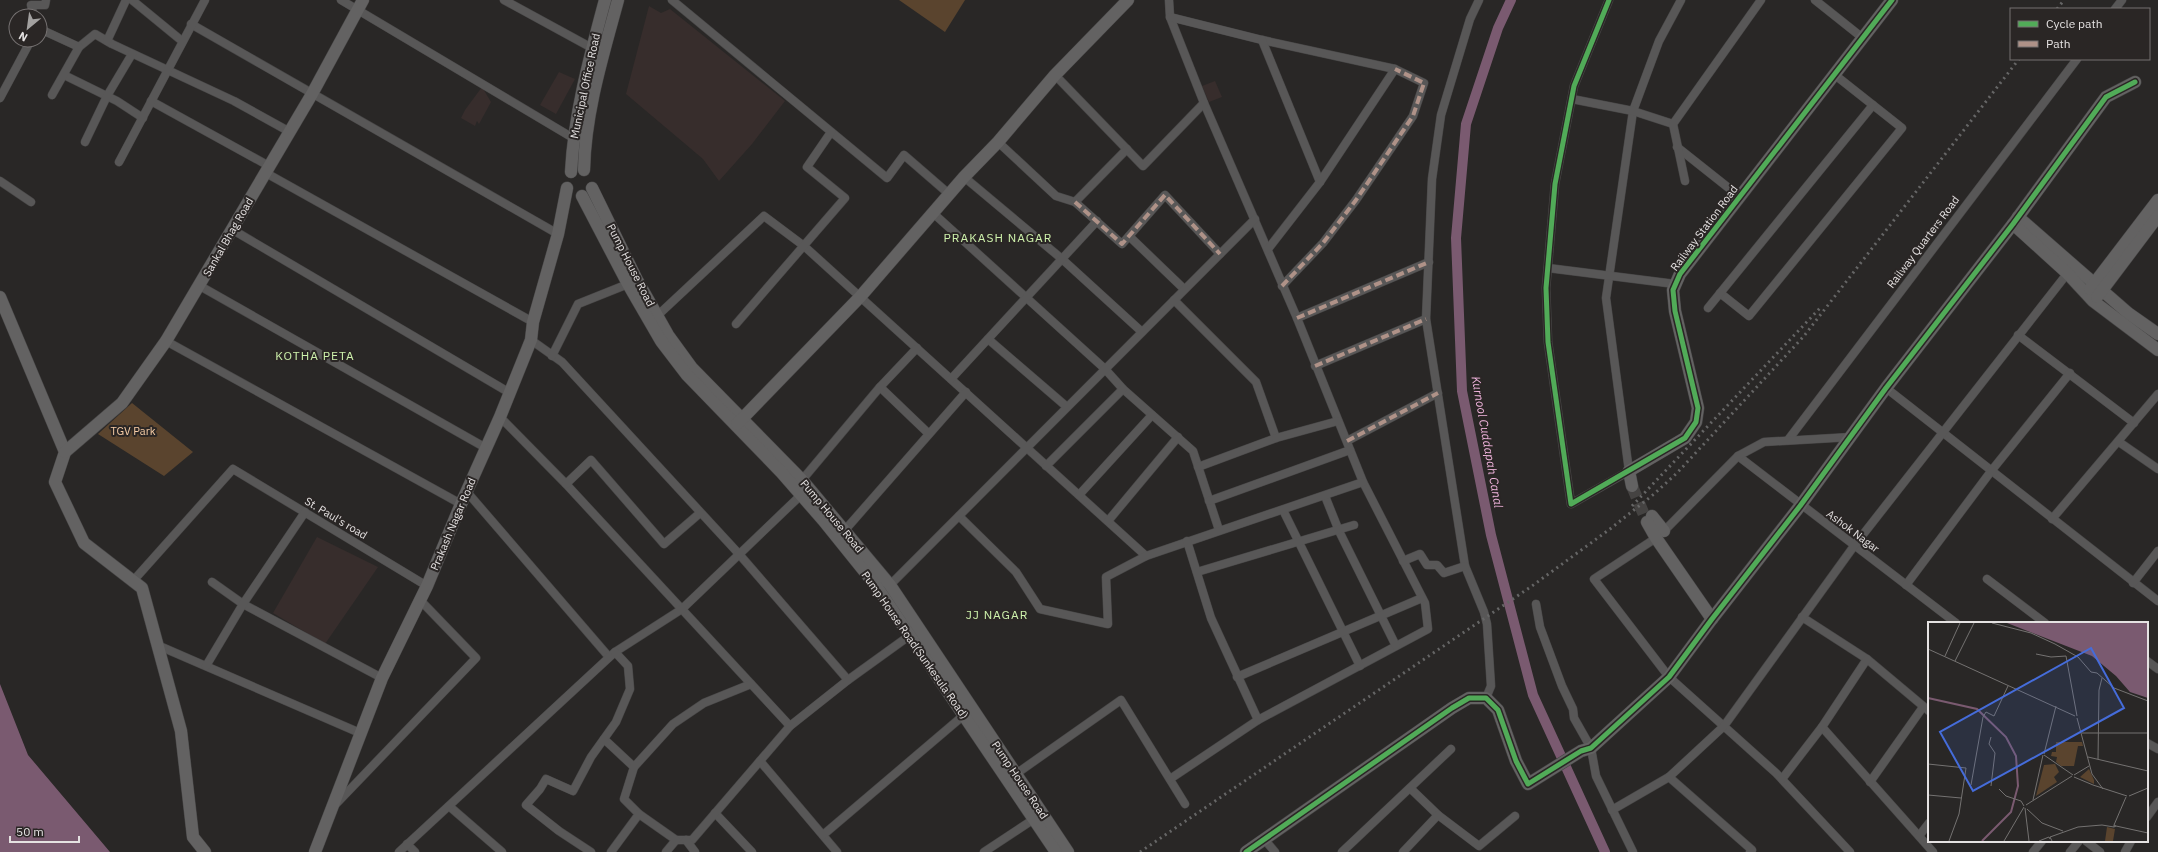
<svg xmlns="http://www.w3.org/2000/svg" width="2158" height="852" viewBox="0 0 2158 852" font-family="'IBM Plex Sans',sans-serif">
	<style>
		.built { fill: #372d2c }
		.green { fill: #5a442e }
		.water { fill: #7a5a70 }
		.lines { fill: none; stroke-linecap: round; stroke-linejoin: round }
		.canal { stroke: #7a5a70; stroke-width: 10 }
		.secondary-tunnel { stroke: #454342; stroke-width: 12; stroke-dasharray: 12 6; stroke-linecap: butt }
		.street-casing { stroke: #464545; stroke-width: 9 }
		.secondary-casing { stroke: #464545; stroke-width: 13 }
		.street { stroke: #585757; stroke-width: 8 }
		.secondary { stroke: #636262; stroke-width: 12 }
		.rail { stroke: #666; stroke-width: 3; stroke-dasharray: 2 4; stroke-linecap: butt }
		.quiet { stroke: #af9288; stroke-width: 4; stroke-dasharray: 8 4; stroke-linecap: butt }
		.cycleway-casing { stroke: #2a2625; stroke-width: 8 }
		.cycleway { stroke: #51ab58; stroke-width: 5 }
		.labels { text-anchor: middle; stroke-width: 4; stroke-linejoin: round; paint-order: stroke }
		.street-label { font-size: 11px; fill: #e5e2e2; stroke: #2a2625 }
		.park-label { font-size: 11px; fill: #f8cea7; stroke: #2a2625 }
		.neighbourhood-label { font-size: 12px; letter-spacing: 1px; fill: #cef2ac; stroke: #2a2625 }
		.water-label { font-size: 12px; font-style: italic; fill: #f2b6df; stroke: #2a2625 }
		.inset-river { fill: none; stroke: #7a5a70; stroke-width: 2 }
		.inset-road { fill: none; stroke: #747271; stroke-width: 1 }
		.view { fill: #456cda; fill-opacity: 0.15; stroke: #456cda; stroke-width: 2 }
		.inset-edge { fill: none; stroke: #e5e2e2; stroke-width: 2 }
	</style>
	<rect width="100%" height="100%" fill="#292726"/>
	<!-- built -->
	<g class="built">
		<polygon points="649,6 661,13 670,9 785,101 752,144 719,181 703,159 626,94"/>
		<polygon points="559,72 575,79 556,114 540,105"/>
		<polygon points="1215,81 1222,97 1209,102 1202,86"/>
		<polygon points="482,87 491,102 479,124 477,121 475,126 461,118 465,110"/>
		<polygon points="317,537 378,567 325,644 273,613"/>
	</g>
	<!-- green -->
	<g class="green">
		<polygon points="899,0 965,0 945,32"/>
		<polygon points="132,403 193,452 164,476 98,434"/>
	</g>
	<!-- water -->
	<polygon class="water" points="0,684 28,755 110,852 0,852"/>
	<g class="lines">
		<!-- canal -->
		<polyline class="canal" points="1511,0 1498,28 1466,124 1456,238 1462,391 1491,535 1533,695 1605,852"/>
		<!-- secondary-tunnel -->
		<polyline class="secondary-tunnel" points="1632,486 1647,522"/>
		<defs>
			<g id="street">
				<polyline points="132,0 182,41"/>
				<polyline points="341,0 573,138"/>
				<polyline points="504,0 592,48"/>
				<polyline points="672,0 887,178 904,155 949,194"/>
				<polyline points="1169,0 1170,17 1204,103 1297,318 1363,482 1425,603 1428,629 1258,720"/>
				<polyline points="1479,0 1470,19 1441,115 1432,179 1426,319 1465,566 1484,612 1487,624 1491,686 1486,698"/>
				<polyline points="1609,0 1574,86 1555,184 1546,288 1548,342 1571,504 1629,471 1606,298 1633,111 1659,41 1681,0"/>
				<polyline points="1815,0 1864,39"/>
				<polyline points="2115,9 2122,0"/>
				<polyline points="34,16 31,5 45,5 46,0"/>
				<polyline points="1170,17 1262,40 1395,69 1424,83 1413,116 1356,200 1323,243 1282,286"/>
				<polyline points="191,24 558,234"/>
				<polyline points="40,29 79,47 95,34 112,44 234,101 290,132"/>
				<polyline points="1262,40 1320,182"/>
				<polyline points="107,41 126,0"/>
				<polyline points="64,75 117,101 143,118"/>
				<polyline points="1055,75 1143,166 1204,103"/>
				<polyline points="52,95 79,47"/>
				<polyline points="0,98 31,40"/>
				<polyline points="1572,99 1633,111 1673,124"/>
				<polyline points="151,101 269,166"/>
				<polyline points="85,142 107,96 132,54"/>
				<polyline points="998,142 1056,196 1075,202 1127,149"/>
				<polyline points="1677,147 1740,197"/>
				<polyline points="119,162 205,0"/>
				<polyline points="266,173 533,322"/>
				<polyline points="964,177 1062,259 1142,332"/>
				<polyline points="0,181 31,202"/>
				<polyline points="1685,181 1673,124 1761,0"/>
				<polyline points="1075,202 1122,244 1165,195 1220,254"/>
				<polyline points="933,213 1105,369 1123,389 1193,451 1219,530"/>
				<polyline points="233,230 510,393"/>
				<polyline points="1129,236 1184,289"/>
				<polyline points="1268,249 1320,182 1395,69"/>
				<polyline points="1548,268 1675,284"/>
				<polyline points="200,286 486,448"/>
				<polyline points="1720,293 1749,316 1902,128 1835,75"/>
				<polyline points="1174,300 1256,382 1276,438 1198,467"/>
				<polyline points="1708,308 1873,105"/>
				<polyline points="657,316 764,216 804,246 1146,556"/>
				<polyline points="1297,318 1429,262"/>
				<polyline points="736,324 845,198 807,167 831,132"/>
				<polyline points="2018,335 2134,423"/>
				<polyline points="988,339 1067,407"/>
				<polyline points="531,340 562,362 739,554 848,680"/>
				<polyline points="166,341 461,504"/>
				<polyline points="552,356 578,304 628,284"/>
				<polyline points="1315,366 1426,319"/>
				<polyline points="951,379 1097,221"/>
				<polyline points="880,387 929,434"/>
				<polyline points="1886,388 2158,601"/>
				<polyline points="500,417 566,484 790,726"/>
				<polyline points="1276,438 1338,421"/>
				<polyline points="1788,440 2077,59"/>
				<polyline points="1347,441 1438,393"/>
				<polyline points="2119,442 2158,469"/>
				<polyline points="1738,456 1956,623"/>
				<polyline points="1046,466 1123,389"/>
				<polyline points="802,480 880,387 917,348"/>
				<polyline points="566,484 591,460 664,544 700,513"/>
				<polyline points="467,492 609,657"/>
				<polyline points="1079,495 1152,415"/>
				<polyline points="1325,496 1339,531 1396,646"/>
				<polyline points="1209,501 1350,450"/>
				<polyline points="1283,510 1360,666"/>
				<polyline points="959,516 1016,572 1040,609 1108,624 1106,577 1146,556 1363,482"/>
				<polyline points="2052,519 2158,394"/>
				<polyline points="1108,521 1178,437"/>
				<polyline points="845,530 966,392"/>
				<polyline points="1664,531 1738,456 1764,442 1851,437"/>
				<polyline points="1656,538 1594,579 1669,677 1776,773 1850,852"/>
				<polyline points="1403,561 1420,554 1427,565 1437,565 1444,573 1465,566"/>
				<polyline points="1197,572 1354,525"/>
				<polyline points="1987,579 2045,623"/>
				<polyline points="133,581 233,469 427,586"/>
				<polyline points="212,582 243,604 382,678"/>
				<polyline points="2133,583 2158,551"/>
				<polyline points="890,585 1255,219"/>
				<polyline points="1906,585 1992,470 2070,373"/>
				<polyline points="1536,604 1540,627 1562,686 1573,709 1574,718 1591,748 1596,776 1633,852"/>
				<polyline points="1802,617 1867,659 1929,711"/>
				<polyline points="157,645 360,733"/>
				<polyline points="2147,661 2158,669"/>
				<polyline points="206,666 243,604 305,512"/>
				<polyline points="1237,677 1422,598"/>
				<polyline points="1822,727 1933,852"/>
				<polyline points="604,739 634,767 624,799 639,814"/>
				<polyline points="2147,743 2158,749"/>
				<polyline points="760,761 837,852"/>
				<polyline points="634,767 673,724 704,703 751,684"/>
				<polyline points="1013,776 1121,700 1185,804"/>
				<polyline points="1170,779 1258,720 1211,618 1187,541"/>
				<polyline points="1782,779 1822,727 1867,659"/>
				<polyline points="1870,782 1923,707"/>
				<polyline points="1410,788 1438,815"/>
				<polyline points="336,804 476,658 420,600"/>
				<polyline points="449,806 502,852"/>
				<polyline points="1612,810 1669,777"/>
				<polyline points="715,813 752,852"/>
				<polyline points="2147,817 2158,802"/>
				<polyline points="823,835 964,715"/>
				<polyline points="1919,836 1929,823"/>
				<polyline points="1264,839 1275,852"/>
				<polyline points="676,840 692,840 790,726 848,680 909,636"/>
				<polyline points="686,840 695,852"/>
				<polyline points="2086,841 2100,852"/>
				<polyline points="407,844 415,852"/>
				<polyline points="399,852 615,652 682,609 801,495"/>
				<polyline points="591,852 559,831 526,805 540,789 546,779 573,791 591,757 616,722 630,689 628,666 615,652"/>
				<polyline points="611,852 639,814 676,840 666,852"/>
				<polyline points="984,852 1034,819"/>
				<polyline points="1342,852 1451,749"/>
				<polyline points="1403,852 1438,815 1479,846 1515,816"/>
				<polyline points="1750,852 1752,850 1669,777 1724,726 1854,546 2070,270"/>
				<polyline points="2033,852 2042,841"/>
				<polyline points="2070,852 2079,841"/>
				<polyline points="2125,852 2131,841"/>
			</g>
			<g id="secondary">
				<path d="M584,170C585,113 603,55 618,0"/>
				<path d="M571,172C574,114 590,56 605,0"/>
				<polyline points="592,188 637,280 668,335 692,368 802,480 890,585 1068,852"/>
				<polyline points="582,196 628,284 661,341 687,375 781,472 823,520 877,587 1056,852"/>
				<polyline points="2018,217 2128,313 2158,334"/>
				<polyline points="2013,224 2067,273 2093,301 2158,350"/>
				<polyline points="2090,289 2158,200"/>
				<polyline points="0,297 65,452 55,482 84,543 142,588 181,731 193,837 205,852"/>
				<polyline points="2097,297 2158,216"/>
				<polyline points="737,424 860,297 964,177 998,142 1055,75 1128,0"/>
				<polyline points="65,452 122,403 166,341 312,94 363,0"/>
				<polyline points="1632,486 1629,471 1685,438 1696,422 1698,408 1675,311 1673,290 1680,274 1892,0"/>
				<polyline points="1652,516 1664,531"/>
				<polyline points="1647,522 1656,538 1712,619"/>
				<polyline points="315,852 382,678 427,586 461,504 500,417 531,340 533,322 558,234 567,188"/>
				<polyline points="1246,852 1452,708 1469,698 1486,698 1498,710 1516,761 1528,784 1581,751 1591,748 1669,677 1712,619 1800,506 1886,388 2013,224 2106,97 2135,82"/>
			</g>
		</defs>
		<!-- street casing -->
		<use href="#street" class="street-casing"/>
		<!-- secondary casing -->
		<use href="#secondary" class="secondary-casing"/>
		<!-- street -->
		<use href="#street" class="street"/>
		<!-- secondary -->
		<use href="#secondary" class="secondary"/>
		<!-- rail -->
		<g class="rail">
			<polyline points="2057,9 2064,0"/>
			<polyline points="1632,506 1821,307"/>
			<polyline points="1140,852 1532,586 1610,529 1654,494 1677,473 1804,336 2019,59"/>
		</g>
		<!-- quiet -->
		<g class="quiet">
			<polyline points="1075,202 1122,244 1165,195 1220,254"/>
			<polyline points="1282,286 1323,243 1356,200 1413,116 1424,83 1395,69"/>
			<polyline points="1297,318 1429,262"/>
			<polyline points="1315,366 1426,319"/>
			<polyline points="1347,441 1438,393"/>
		</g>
		<defs>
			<g id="cycleway">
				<polyline points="1609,0 1574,86 1555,184 1546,288 1548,342 1571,504 1685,438 1696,422 1698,408 1675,311 1673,290 1680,274 1892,0"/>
				<polyline points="1246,852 1452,708 1469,698 1486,698 1498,710 1516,761 1528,784 1581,751 1591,748 1669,677 1712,619 1800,506 1886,388 2013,224 2106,97 2135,82"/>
			</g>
		</defs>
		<!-- cycleway casing -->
		<use href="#cycleway" class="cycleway-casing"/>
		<!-- cycleway -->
		<use href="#cycleway" class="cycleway"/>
	</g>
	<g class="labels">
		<!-- street labels -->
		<g class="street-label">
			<text transform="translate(585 86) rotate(-78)" y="4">Municipal Office Road</text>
			<text transform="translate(1704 228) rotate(-53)" y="4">Railway Station Road</text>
			<text transform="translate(228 237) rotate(-60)" y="4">Sankal Bhag Road</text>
			<text transform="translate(1923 242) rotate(-53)" y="4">Railway Quarters Road</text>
			<text transform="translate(631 265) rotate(63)" y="4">Pump House Road</text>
			<text transform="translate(832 516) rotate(50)" y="4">Pump House Road</text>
			<text transform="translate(336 518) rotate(31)" y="4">St. Paul's road</text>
			<text transform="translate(453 524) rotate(-67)" y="4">Prakash Nagar Road</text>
			<text transform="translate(1853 531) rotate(37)" y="4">Ashok Nagar</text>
			<text transform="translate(915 645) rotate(55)" y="4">Pump House Road(Sunkesula Road)</text>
			<text transform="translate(1020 780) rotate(56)" y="4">Pump House Road</text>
		</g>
		<!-- park labels -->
		<g class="park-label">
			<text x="133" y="435">TGV Park</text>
		</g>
		<!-- neighbourhood labels -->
		<g class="neighbourhood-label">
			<text x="998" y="242">PRAKASH NAGAR</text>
			<text x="315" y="360">KOTHA PETA</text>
			<text x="997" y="619">JJ NAGAR</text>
		</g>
		<!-- water labels -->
		<g class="water-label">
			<text transform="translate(1487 442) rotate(80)" y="4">Kurnool Cuddapah Canal</text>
		</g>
	</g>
	<!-- overview -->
	<g transform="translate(1928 622)">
		<rect width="220" height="220" fill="#292726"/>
		<path d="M128,120H154L155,124H150L146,144H133L128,140L129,135L123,134L124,130H128ZM127,142L131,150L126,155L129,160L108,174L116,143ZM161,147L166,158V162L152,155ZM179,205L187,207L185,219H177Z" fill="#5a442e"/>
		<path d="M79,1H220V76L202,70L188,54L164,34Z" fill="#7a5a70"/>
		<path class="inset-river" d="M0,76L49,87L78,115L88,134L90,164L83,190L54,219"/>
		<path class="inset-road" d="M64,1L103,11L127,22L150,35L163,50L169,51L186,66L220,79M0,27L147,94M108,32L123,35L138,34L149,94M17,34L32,1M27,39L46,1M149,96L164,152L175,167M154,111H220M63,115L61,122L67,131L63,164M116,132L128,84M116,133L145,153M160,135L220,149M170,137L171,68L174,56M0,142L38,146L31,192L21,219M146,153L161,144M146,155L165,163L199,174M43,163L55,95L58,90L66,94L80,64M71,167L78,174L93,179L96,184M0,173L33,176M201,174L220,166M105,178L115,133M98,183L144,154M97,186L101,219M99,187L114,201L135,209M186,203V205L188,204L186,203L198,175M188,204L220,211M76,219L96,185M111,219L121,215L122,217M124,219L122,215L150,205L174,203L186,205"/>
		<path class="view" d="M163,26L196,86L45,169L12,110Z"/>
		<rect width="220" height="220" class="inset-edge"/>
	</g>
	<!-- legend -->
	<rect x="2010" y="8" width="140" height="52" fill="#2a2625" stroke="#757171"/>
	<rect x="2018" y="21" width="20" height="6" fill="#51ab58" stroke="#757171"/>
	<text x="2046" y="28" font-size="12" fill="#e5e2e2">Cycle path</text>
	<rect x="2018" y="41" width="20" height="6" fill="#af9288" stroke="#757171"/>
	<text x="2046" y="48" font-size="12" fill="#e5e2e2">Path</text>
	<!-- north arrow -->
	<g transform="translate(28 28) rotate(209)"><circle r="19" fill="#2a2625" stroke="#757171"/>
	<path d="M0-3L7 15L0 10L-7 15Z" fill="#a3a1a0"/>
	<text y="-6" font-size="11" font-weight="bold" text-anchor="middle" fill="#e5e2e2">N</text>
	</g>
	<!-- scale -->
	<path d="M10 836v6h69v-6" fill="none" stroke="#e5e2e2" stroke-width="2"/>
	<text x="16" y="836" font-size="12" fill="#e5e2e2" stroke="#2a2625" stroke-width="3" paint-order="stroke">50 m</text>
</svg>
